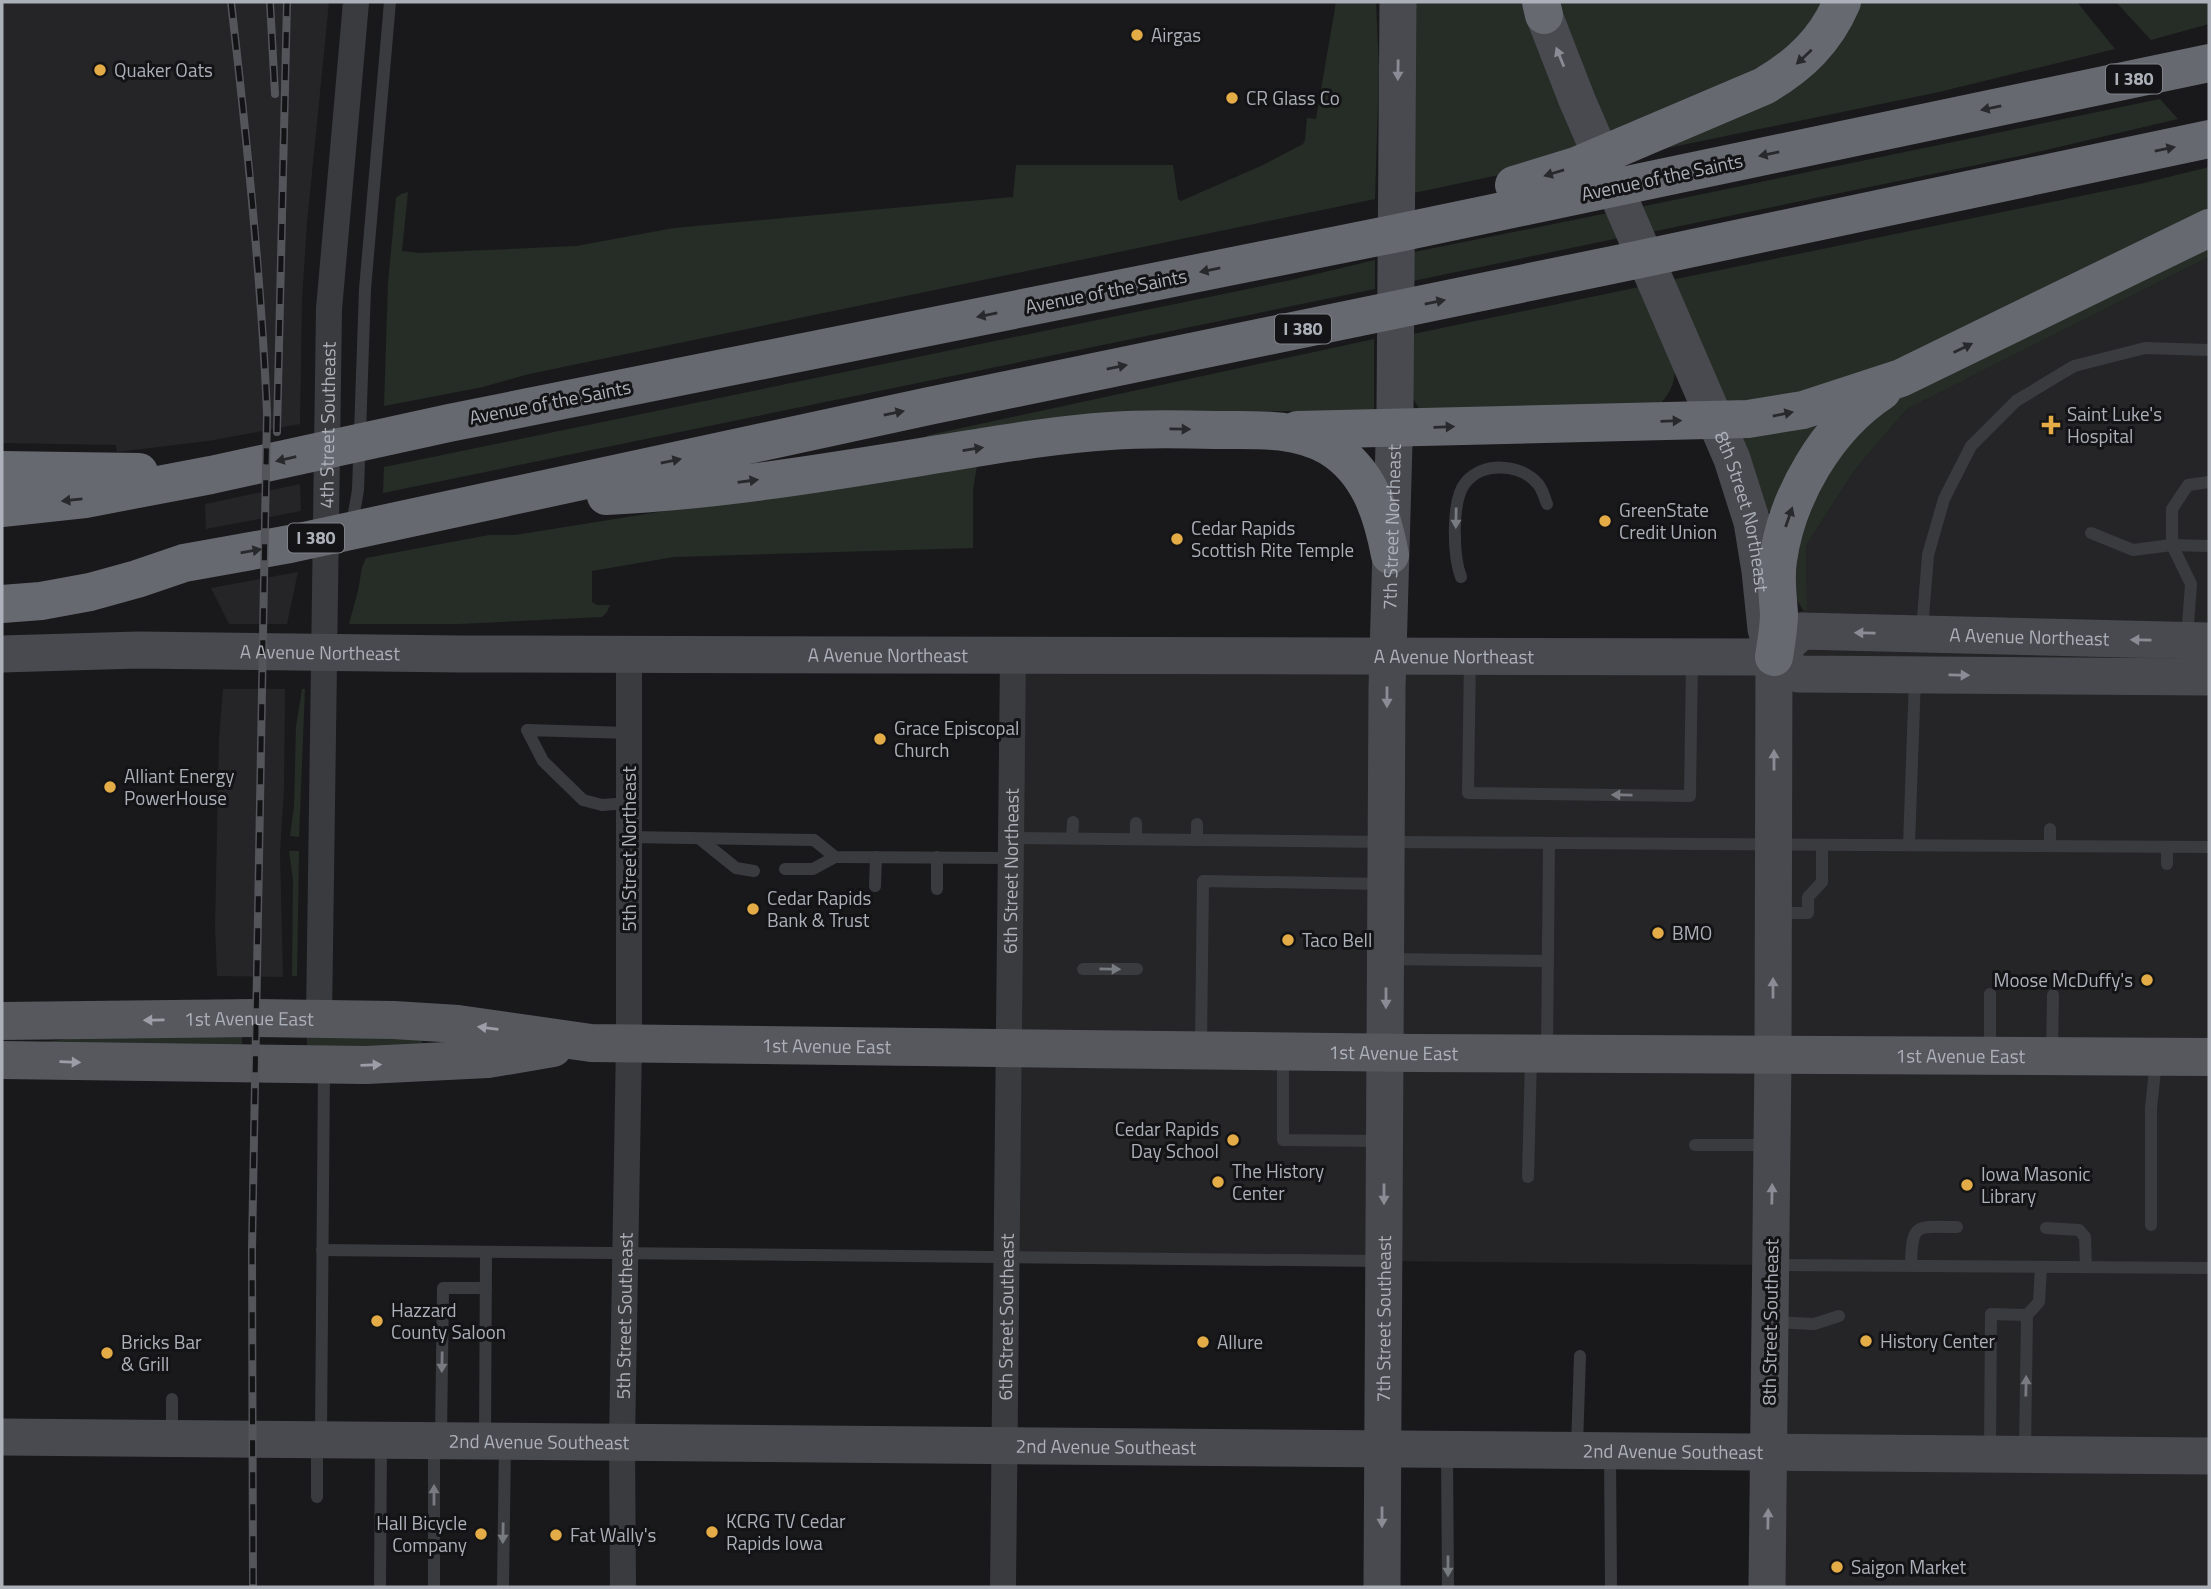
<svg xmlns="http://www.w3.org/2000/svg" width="2211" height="1589" viewBox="0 0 2211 1589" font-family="'Titillium Web',sans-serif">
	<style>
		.built { fill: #252528 }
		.green { fill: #252d26 }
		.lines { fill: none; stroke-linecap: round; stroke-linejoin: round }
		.lane { stroke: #3a3b3f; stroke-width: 12 }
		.street { stroke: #3a3b3f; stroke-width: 26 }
		.secondary { stroke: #484a4f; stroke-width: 37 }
		.primary { stroke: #56585e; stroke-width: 38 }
		.highway { stroke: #666970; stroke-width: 38 }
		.rail-casing { stroke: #53555a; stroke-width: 8 }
		.rail { stroke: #141416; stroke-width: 5; stroke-dasharray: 16; stroke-linecap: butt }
		.oneway { fill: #898c94 }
		.oneway2 { fill: #28292c }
		.oneway3 { fill: #797b82 }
		.oneway4 { fill: #9b9ea7 }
		.poi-dot { fill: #e4ac47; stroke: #141416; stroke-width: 2.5 }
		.labels { text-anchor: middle; stroke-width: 6; stroke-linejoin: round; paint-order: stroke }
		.shield { fill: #141416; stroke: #7e8188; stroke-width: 2 }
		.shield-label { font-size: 18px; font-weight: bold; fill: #acb0b9 }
		.poi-label { font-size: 19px; fill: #acb0b9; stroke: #141416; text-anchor: start }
		.street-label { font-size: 19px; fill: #acb0b9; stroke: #141416 }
	</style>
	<rect width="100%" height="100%" fill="#19191b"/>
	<!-- built -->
	<g class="built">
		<polygon points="2,2 329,2 307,223 302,299 300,424 208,441 117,452 116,445 2,443"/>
		<polygon points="2209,257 2209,1587 1765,1587 1770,1265 1005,1257 1013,655 1774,657 1779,617 1807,610 1806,546 1854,471 1907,409"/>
		<polygon points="300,484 301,511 206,529 205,504"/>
		<polygon points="298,572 287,624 229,624 211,588"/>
		<polygon points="223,689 285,689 284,789 280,852 283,977 217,976 215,926 219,739"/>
	</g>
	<!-- green -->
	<g class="green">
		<polygon points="1336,2 1376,2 1379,69 1375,199 529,374 483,387 384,406 388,283 396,198 401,194 408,192 402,251 420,253 576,246 674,228 1013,197 1016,165 1173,165 1178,199 1181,201 1263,165 1303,144 1305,140 1307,118 1316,119"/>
		<polygon points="1413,2 1521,2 1582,152 1513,172 1414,193"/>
		<polygon points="1556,2 1831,2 1803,45 1612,140"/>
		<polygon points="1853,2 2077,2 2115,49 1939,92 1629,156 1688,128"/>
		<polygon points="2116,2 2209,2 2209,24 2151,40"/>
		<polygon points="2160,99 2178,119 2020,156 1651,232 1640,207"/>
		<polygon points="2209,167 2209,217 1853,387 1731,411 1671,280 2144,183"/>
		<polygon points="1608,213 1619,238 1413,281 1414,252"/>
		<polygon points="2209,241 2209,257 1907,409 1854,471 1806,546 1807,610 1804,611 1792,593 1789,561 1821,475 1879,408"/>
		<polygon points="1375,260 1375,289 383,493 384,467 1291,280"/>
		<path d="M1639,287L1675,371C1674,384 1670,393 1661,403L1420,410L1413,398V334Z"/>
		<polygon points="1374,339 1374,411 1203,411 923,438 929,435"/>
		<polygon points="1824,415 1771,512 1766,511 1736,432"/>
		<polygon points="977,466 973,489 973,548 674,557 592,571 592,602 597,605 610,605 607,612 602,617 459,624 349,624 358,591 362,567 366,558 489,535 515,535 796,490"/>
		<polygon points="302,689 305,689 299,837 290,836 294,807 296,727"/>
		<polygon points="289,851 299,851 297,976 292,976 293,880"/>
		<polygon points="242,1031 242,1050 34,1043 104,1035"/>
		<polygon points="307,1032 422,1036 422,1046 307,1050"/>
	</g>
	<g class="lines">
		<!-- lane -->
		<g class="lane">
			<polyline points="352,524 358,490 365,289 390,2"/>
			<polyline points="2091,533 2133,550 2172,545 2209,546"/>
			<path d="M1461,577C1453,556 1451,499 1466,482C1484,461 1521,464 1538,484C1543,490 1544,497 1547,504"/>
			<polyline points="1922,630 1928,555 1944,499 1971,446 2016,401 2074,366 2145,348 2209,350"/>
			<polyline points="2187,638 2191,584 2172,545 2172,509 2188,485 2209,482"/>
			<polyline points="1470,658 1468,793 1690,796 1692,660"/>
			<polyline points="629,803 602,805 583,800 543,761 527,730 629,733"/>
			<polyline points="2050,829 2050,846"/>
			<polyline points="629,837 814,840 835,857 1010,858"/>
			<polyline points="1010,838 1387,842 2209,847"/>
			<polyline points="1072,838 1073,822"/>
			<polyline points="700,839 736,868 754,871"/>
			<polyline points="1136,839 1136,823"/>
			<polyline points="1197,840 1197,824"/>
			<polyline points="1909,845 1915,678"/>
			<polyline points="2167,864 2167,847"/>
			<polyline points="785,869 813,869 835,857"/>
			<polyline points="875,886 876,857"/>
			<polyline points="937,889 937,857"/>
			<polyline points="1777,913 1808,913 1808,897 1822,882 1822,845"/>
			<polyline points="1387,959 1548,961"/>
			<polyline points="1083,969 1137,969"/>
			<polyline points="1201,1046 1203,881 1383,884"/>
			<polyline points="1547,1050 1549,843"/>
			<polyline points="1990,1053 1990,994"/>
			<polyline points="2052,1053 2053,995"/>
			<polyline points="1283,1055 1283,1140 1382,1141"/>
			<polyline points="1695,1145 1768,1145"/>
			<polyline points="1528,1177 1531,1058"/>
			<polyline points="2151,1225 2151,1108 2156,1061"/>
			<polyline points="2046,1228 2079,1230 2085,1237 2086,1267"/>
			<polyline points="322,1250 1380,1261"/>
			<polyline points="1772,1265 2209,1268"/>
			<path d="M1911,1266C1912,1222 1915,1227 1957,1227"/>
			<polyline points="1775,1322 1814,1324 1839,1316"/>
			<polyline points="172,1399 172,1437"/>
			<polyline points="321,1435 324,1069"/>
			<polyline points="441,1437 443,1288 486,1288"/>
			<polyline points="485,1437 486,1252"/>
			<polyline points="1577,1446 1580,1356"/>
			<polyline points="1990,1450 1991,1314 2027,1315"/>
			<polyline points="2025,1450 2027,1315 2039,1302 2041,1267"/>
			<polyline points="1447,1453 1448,1587"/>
			<polyline points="1610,1454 1611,1587"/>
			<polyline points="317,1497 317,1443"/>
			<polyline points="380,1587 381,1444"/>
			<polyline points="434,1587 434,1444"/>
			<polyline points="503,1587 505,1444"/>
		</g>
		<!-- street -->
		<g class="street">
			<path id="s1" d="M319,1018L329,309L356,2"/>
			<path id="s2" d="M623,1587L622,1441L629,1044V653"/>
			<path id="s3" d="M1003,1587L1013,655"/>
		</g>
		<!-- secondary -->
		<g class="secondary">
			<path id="s4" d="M1544,15L1577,100L1732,459L1752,522L1760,571L1766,629L1774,657L1773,1056L1767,1587"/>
			<path id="s5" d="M2,654L138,650L460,654L1774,657L1798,674L2209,677"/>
			<path id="s6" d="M1774,657L1801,631L2209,641"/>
			<path id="s7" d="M2,1437L2209,1456"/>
			<path id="s8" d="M1382,1587L1387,689L1395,409L1398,2"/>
		</g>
		<!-- primary -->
		<g class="primary">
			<path id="s9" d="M2,1021L257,1018L394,1020L458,1024L591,1043L1416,1053L2209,1057"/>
			<polyline points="2,1060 366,1065 488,1059 553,1048"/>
		</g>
		<!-- highway -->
		<g class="highway">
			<polyline points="1541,2 1544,15"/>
			<path d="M1514,185L1576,166L1764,86C1800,65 1826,40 1842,2"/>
			<polyline points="1297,430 1748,419 1803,410 1901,378 2209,228"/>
			<polyline points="2,470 139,472"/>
			<path d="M606,496C711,491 818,474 921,457C984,447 1047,435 1110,431C1146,428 1181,429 1216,430C1255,430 1295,427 1330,447C1369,471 1382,513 1390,555"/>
			<polyline points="2,508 85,499 211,475 449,423 1393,234 2209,63"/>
			<polyline points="2,604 41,601 90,592 137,579 184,563 290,544 929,406 1622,263 2209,139"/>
			<path d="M1774,657C1776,643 1779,628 1779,614C1778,596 1775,579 1778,560C1787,496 1827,427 1882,391"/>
		</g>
		<defs>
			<g id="rail">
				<path d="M231,2C247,139 261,275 267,413L252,1250L253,1587"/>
				<polyline points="270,2 275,94"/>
				<polyline points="277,432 287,2"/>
			</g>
		</defs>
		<!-- rail casing -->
		<use href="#rail" class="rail-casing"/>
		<!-- rail -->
		<use href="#rail" class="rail"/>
	</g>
	<!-- one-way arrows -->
	<defs><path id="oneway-solid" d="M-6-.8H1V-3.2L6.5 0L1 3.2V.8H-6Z" transform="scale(1.75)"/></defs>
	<g class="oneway">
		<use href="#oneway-solid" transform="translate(1560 57) rotate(-112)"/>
		<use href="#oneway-solid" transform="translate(1398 70) rotate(91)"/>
		<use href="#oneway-solid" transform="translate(1865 633) rotate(-179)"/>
		<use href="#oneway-solid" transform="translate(2141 640) rotate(-179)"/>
		<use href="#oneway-solid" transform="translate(1959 675) rotate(1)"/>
		<use href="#oneway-solid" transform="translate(1387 697) rotate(90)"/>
		<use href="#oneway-solid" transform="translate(1774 760) rotate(-90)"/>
		<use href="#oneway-solid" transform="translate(1773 988) rotate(-90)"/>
		<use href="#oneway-solid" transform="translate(1386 998) rotate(90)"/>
		<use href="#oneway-solid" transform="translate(1384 1194) rotate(90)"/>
		<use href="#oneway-solid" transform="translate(1772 1194) rotate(-89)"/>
		<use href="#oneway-solid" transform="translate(1382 1517) rotate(90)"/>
		<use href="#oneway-solid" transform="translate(1768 1519) rotate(-89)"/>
	</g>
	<g class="oneway2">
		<use href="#oneway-solid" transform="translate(1804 57) rotate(137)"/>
		<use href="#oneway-solid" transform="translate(1991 108) rotate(168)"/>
		<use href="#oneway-solid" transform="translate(2165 149) rotate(-12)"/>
		<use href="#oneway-solid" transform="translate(1769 154) rotate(168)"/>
		<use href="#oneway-solid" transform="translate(1554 173) rotate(163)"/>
		<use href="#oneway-solid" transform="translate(1210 270) rotate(169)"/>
		<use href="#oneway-solid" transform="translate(1435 302) rotate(-12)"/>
		<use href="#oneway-solid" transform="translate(987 315) rotate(169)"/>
		<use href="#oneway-solid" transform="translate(1963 348) rotate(-26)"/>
		<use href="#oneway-solid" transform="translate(1117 367) rotate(-12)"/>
		<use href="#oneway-solid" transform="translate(894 413) rotate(-12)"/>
		<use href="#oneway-solid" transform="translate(1783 414) rotate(-12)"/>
		<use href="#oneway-solid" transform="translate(1671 421) rotate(-2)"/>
		<use href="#oneway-solid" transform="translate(1444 427) rotate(-2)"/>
		<use href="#oneway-solid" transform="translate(1180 429) rotate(1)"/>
		<use href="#oneway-solid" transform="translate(973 449) rotate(-9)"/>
		<use href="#oneway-solid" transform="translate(286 459) rotate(167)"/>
		<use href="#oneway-solid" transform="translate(671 461) rotate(-12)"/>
		<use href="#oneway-solid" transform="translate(748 481) rotate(-8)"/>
		<use href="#oneway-solid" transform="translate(72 500) rotate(174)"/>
		<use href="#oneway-solid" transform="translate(1789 517) rotate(-71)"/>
		<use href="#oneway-solid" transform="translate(251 551) rotate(-10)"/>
	</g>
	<g class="oneway3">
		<use href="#oneway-solid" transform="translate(1456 518) rotate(91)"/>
		<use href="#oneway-solid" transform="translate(1622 795) rotate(-179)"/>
		<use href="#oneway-solid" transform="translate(1110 969) rotate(1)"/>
		<use href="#oneway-solid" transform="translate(442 1362) rotate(91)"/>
		<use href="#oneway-solid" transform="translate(2026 1386) rotate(-89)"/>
		<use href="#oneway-solid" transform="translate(434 1495) rotate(-90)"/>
		<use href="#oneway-solid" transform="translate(503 1533) rotate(91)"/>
		<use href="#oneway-solid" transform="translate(1448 1566) rotate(90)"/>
	</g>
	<g class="oneway4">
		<use href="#oneway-solid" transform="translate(154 1020) rotate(179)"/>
		<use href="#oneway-solid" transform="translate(488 1028) rotate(-173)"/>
		<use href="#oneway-solid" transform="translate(70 1062) rotate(2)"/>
		<use href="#oneway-solid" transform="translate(371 1065) rotate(-2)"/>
	</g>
	<!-- markers -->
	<g class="poi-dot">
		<circle cx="1137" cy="35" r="7"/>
		<circle cx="100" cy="70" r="7"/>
		<circle cx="1232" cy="98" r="7"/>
		<path d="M2047.5 414.5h7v7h7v7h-7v7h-7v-7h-7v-7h7z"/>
		<circle cx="1605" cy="521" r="7"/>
		<circle cx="1177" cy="539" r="7"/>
		<circle cx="880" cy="739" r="7"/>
		<circle cx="110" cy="787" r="7"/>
		<circle cx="753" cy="909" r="7"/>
		<circle cx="1658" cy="933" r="7"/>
		<circle cx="1288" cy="940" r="7"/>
		<circle cx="2147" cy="980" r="7"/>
		<circle cx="1233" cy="1140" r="7"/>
		<circle cx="1218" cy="1182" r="7"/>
		<circle cx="1967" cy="1185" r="7"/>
		<circle cx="377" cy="1321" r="7"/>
		<circle cx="1866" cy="1341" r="7"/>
		<circle cx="1203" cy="1342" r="7"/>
		<circle cx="107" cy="1353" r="7"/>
		<circle cx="712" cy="1532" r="7"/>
		<circle cx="481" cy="1534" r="7"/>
		<circle cx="556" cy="1535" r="7"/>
		<circle cx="1837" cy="1567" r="7"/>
	</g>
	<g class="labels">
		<!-- shield labels -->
		<g class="shield">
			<rect x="2106" y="64.5" width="56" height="29" rx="5"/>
			<rect x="1275" y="314.5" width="56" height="29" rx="5"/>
			<rect x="288" y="523.5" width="56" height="29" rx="5"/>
		</g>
		<g class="shield-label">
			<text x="2134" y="85">I 380</text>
			<text x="1303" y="335">I 380</text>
			<text x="316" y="544">I 380</text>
		</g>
		<!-- poi labels -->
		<g class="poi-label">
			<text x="1151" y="42">Airgas</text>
			<text x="114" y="77">Quaker Oats</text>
			<text x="1246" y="105">CR Glass Co</text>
			<text x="2067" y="421">Saint Luke's<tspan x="2067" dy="22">Hospital</tspan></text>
			<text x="1619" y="517">GreenState<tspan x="1619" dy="22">Credit Union</tspan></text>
			<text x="1191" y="535">Cedar Rapids<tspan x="1191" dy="22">Scottish Rite Temple</tspan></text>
			<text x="894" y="735">Grace Episcopal<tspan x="894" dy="22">Church</tspan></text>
			<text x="124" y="783">Alliant Energy<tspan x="124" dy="22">PowerHouse</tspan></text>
			<text x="767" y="905">Cedar Rapids<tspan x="767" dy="22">Bank &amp; Trust</tspan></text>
			<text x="1672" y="940">BMO</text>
			<text x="1302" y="947">Taco Bell</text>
			<text x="2133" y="987" text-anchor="end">Moose McDuffy's</text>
			<text x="1219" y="1136" text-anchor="end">Cedar Rapids<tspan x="1219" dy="22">Day School</tspan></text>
			<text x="1232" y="1178">The History<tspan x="1232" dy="22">Center</tspan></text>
			<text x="1981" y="1181">Iowa Masonic<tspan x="1981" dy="22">Library</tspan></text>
			<text x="391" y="1317">Hazzard<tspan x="391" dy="22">County Saloon</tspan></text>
			<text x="1880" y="1348">History Center</text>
			<text x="121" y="1349">Bricks Bar<tspan x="121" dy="22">&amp; Grill</tspan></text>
			<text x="1217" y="1349">Allure</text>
			<text x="726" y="1528">KCRG TV Cedar<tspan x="726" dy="22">Rapids Iowa</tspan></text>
			<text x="467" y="1530" text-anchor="end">Hall Bicycle<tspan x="467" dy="22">Company</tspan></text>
			<text x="570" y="1542">Fat Wally's</text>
			<text x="1851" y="1574">Saigon Market</text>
		</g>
		<!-- street labels -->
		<g class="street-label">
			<text transform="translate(1662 177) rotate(-12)" y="7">Avenue of the Saints</text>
			<text transform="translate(1106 291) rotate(-11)" y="7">Avenue of the Saints</text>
			<text transform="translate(550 402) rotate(-11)" y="7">Avenue of the Saints</text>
			<text dy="7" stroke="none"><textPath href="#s1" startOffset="593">4th Street Southeast</textPath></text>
			<text dy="7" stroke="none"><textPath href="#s4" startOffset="536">8th Street Northeast</textPath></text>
			<text dy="7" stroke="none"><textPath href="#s8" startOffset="1060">7th Street Northeast</textPath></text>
			<text dy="7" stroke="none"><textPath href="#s6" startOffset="266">A Avenue Northeast</textPath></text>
			<text dy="7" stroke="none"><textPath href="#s5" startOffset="318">A Avenue Northeast</textPath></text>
			<text dy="7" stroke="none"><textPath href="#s5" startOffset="886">A Avenue Northeast</textPath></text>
			<text dy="7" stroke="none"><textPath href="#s5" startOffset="1452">A Avenue Northeast</textPath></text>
			<text transform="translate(629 849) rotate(-90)" y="7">5th Street Northeast</text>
			<text dy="7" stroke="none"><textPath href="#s3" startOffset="716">6th Street Northeast</textPath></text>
			<text dy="7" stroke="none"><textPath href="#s9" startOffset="247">1st Avenue East</textPath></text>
			<text dy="7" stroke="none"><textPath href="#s9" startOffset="826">1st Avenue East</textPath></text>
			<text dy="7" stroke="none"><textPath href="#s9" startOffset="1393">1st Avenue East</textPath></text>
			<text dy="7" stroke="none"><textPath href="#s9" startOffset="1960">1st Avenue East</textPath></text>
			<text dy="7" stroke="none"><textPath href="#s2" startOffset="271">5th Street Southeast</textPath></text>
			<text dy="7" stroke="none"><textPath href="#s3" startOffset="270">6th Street Southeast</textPath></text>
			<text dy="7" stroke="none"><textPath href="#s8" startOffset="268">7th Street Southeast</textPath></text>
			<text transform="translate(1770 1322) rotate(-89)" y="7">8th Street Southeast</text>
			<text dy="7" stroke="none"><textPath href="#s7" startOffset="537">2nd Avenue Southeast</textPath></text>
			<text dy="7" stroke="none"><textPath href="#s7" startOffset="1104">2nd Avenue Southeast</textPath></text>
			<text dy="7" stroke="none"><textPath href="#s7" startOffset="1671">2nd Avenue Southeast</textPath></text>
		</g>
	</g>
	<!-- border -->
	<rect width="2211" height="1589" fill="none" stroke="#acb0b9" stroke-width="7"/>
</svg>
